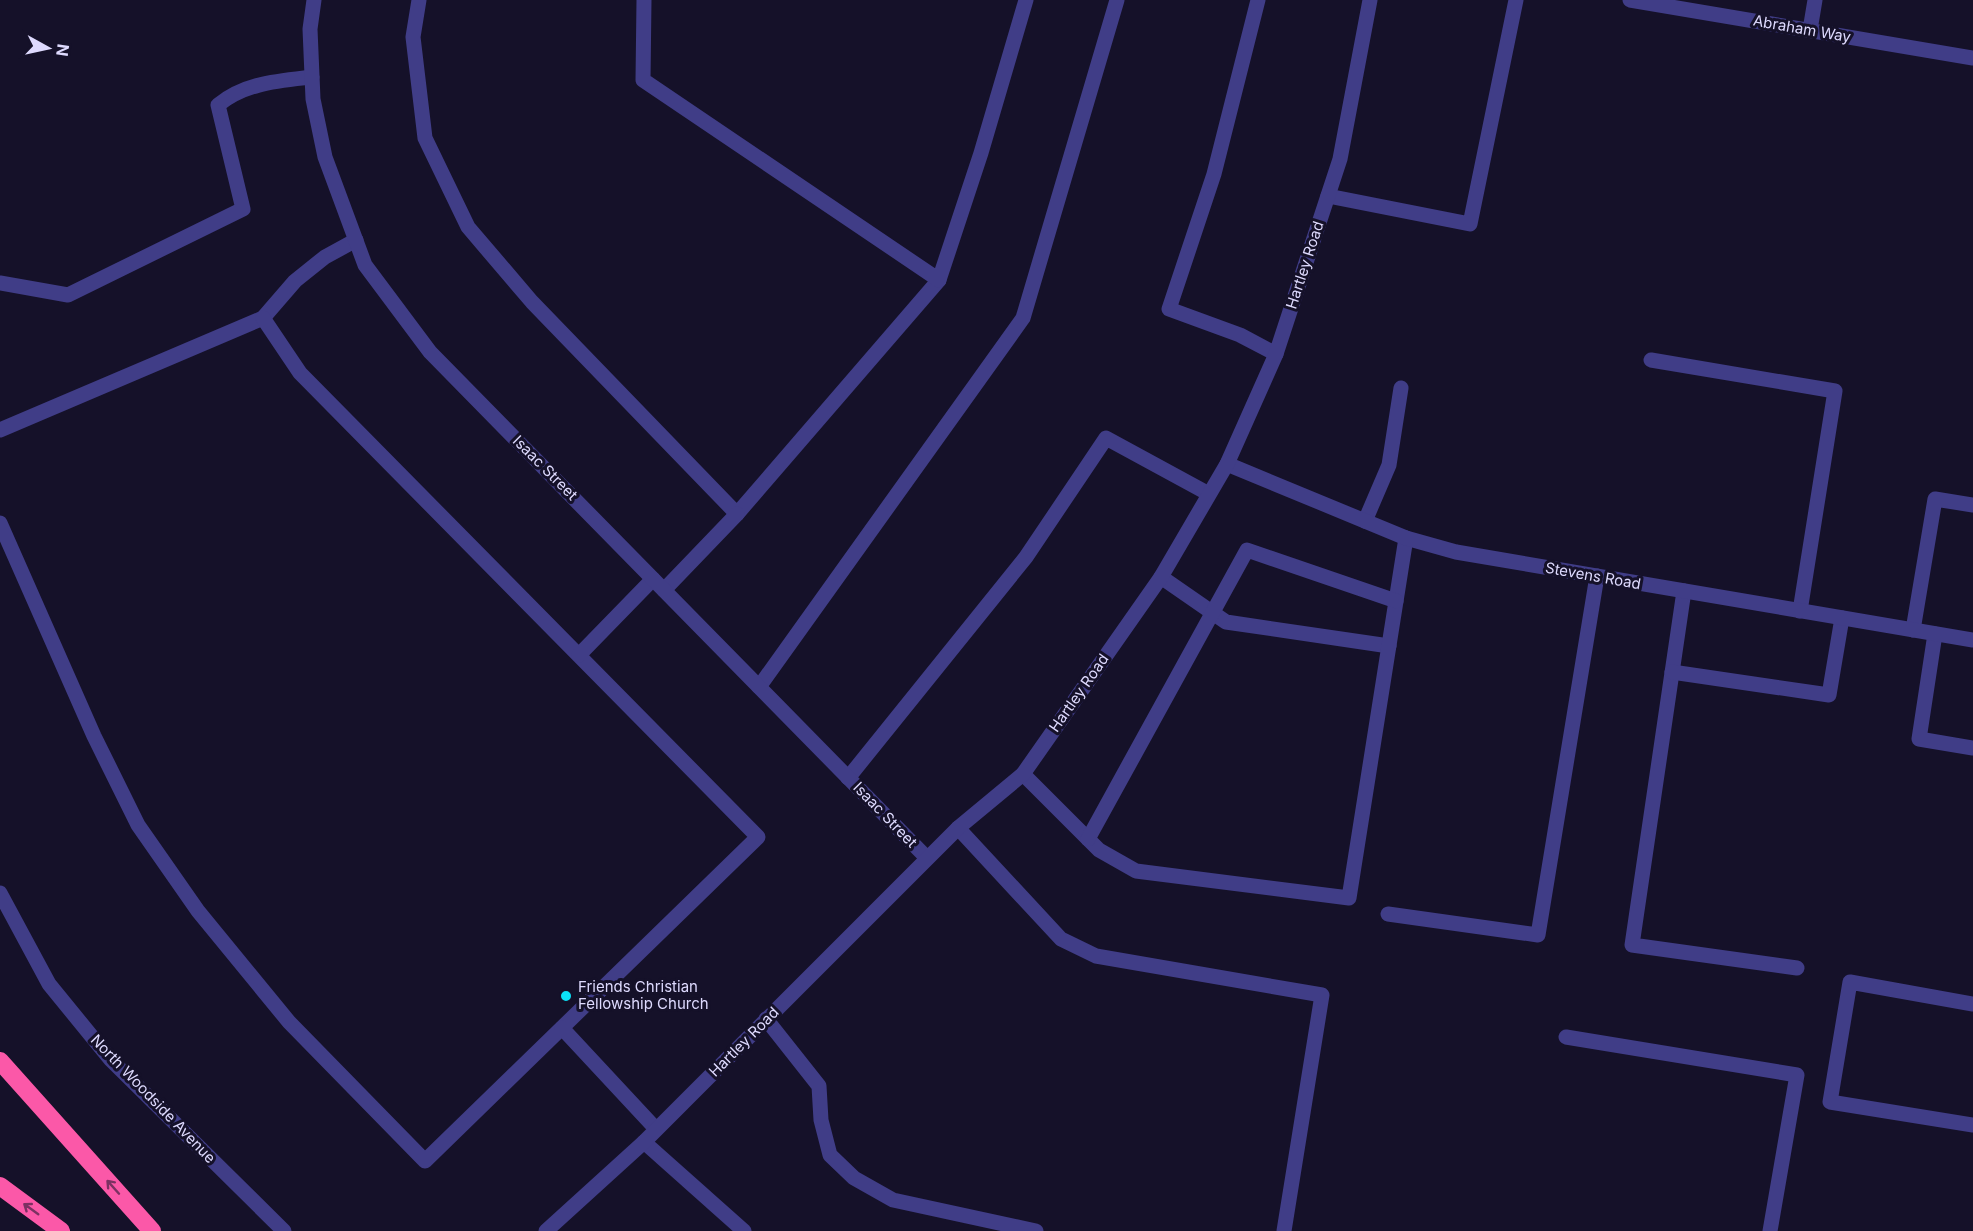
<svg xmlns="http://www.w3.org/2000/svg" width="1973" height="1231" viewBox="0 0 1973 1231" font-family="Inter,sans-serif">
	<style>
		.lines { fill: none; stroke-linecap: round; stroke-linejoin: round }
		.service { stroke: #403d87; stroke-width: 15 }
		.minor { stroke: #403d87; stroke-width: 15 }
		.tertiary { stroke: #403d87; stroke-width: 15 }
		.motorway { stroke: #fb58a8; stroke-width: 18 }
		.oneway { stroke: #7c3162 }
		.poi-dot { fill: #0be3f9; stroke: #151129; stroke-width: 2 }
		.labels { text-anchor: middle; stroke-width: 6; stroke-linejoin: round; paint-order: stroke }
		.street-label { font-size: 15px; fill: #dedafe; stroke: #151129 }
		.poi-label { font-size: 15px; fill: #dedafe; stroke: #151129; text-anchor: start }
	</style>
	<rect width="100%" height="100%" fill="#151129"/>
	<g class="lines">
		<!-- service -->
		<g class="service">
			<polyline points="419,0 413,37 425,138 468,227 532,302 737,514 939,280"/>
			<polyline points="644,0 643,80 939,280 981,153 1026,0"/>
			<polyline points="1258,0 1214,174 1169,309 1240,335 1276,354"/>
			<polyline points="1810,30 1815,0"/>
			<polyline points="1328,196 1470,224 1516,0"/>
			<path d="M0,283L68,295L243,209L218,105C245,83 277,81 312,77"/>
			<polyline points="1651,360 1835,391 1800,611"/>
			<polyline points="0,430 263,318 295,281 325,257 356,240"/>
			<polyline points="1365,521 1389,465 1401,388"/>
			<polyline points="0,523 94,736 138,825 198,911 289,1022 425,1161 758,837 300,373 263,318"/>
			<polyline points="1161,577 1226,622 1389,646"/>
			<polyline points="664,590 737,514"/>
			<polyline points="1684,591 1632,945 1797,968"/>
			<polyline points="1913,630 1935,499 1973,505"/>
			<polyline points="1935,634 1919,739 1973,748"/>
			<polyline points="579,655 653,579"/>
			<polyline points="1672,672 1829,695 1842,618"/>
			<polyline points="759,687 1023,318 1117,0"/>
			<polyline points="1023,774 1099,850 1136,871 1349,898 1406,538"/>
			<polyline points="848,778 1026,557 1106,438 1209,494"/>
			<polyline points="958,828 1061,939 1096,956 1322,995 1284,1231"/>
			<polyline points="1088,839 1247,550 1396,601"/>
			<polyline points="1388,914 1538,935 1597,576"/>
			<polyline points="1973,1004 1850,982 1830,1102 1973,1125"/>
			<polyline points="766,1019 819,1086 821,1120 830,1155 854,1178 893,1200 1036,1231"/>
			<polyline points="562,1028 656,1129"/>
			<polyline points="1566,1037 1797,1075 1770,1231"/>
		</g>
		<!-- minor -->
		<g class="minor">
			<polyline points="314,0 310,29 313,99 325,157 365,265 430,352 927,858"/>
			<polyline points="1630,0 1973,58"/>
			<polyline points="1227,464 1406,538 1456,552 1973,640"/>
			<polyline points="644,1142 744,1231"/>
			<polyline points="546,1231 644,1142 958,828 1023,774 1161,577 1227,464 1276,354 1340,159 1370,0"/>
		</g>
		<!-- tertiary -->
		<polyline class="tertiary" points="0,893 49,984 111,1060 284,1231"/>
		<!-- motorway -->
		<g class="motorway">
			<polyline points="0,1061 152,1231"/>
			<polyline points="0,1186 61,1231"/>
		</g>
	</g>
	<!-- one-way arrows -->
	<defs><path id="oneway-shaft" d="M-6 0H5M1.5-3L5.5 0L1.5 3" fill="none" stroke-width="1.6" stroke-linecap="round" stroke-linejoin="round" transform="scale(1.5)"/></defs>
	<g class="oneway">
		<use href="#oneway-shaft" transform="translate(113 1187) rotate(-132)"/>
		<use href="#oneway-shaft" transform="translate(31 1209) rotate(-144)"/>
	</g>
	<!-- markers -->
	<circle class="poi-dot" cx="566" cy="996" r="6"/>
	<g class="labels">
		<!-- street labels -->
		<g class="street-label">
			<text transform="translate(1802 29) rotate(10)" y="5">Abraham Way</text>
			<text transform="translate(1305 265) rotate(-72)" y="5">Hartley Road</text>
			<text transform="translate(545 468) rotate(45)" y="5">Isaac Street</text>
			<text transform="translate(1593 576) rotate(10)" y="5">Stevens Road</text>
			<text transform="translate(1079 693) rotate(-55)" y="5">Hartley Road</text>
			<text transform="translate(885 815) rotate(46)" y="5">Isaac Street</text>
			<text transform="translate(744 1042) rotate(-45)" y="5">Hartley Road</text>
			<text transform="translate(153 1099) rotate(46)" y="5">North Woodside Avenue</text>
		</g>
		<!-- poi labels -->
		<g class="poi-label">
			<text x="578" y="992">Friends Christian<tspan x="578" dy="17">Fellowship Church</tspan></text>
		</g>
	</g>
	<!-- north arrow -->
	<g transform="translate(48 48) rotate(98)" stroke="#151129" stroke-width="4.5" paint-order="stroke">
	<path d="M0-4.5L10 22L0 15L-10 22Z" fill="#dedafe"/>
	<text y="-9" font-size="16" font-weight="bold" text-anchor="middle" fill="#dedafe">N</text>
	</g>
</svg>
